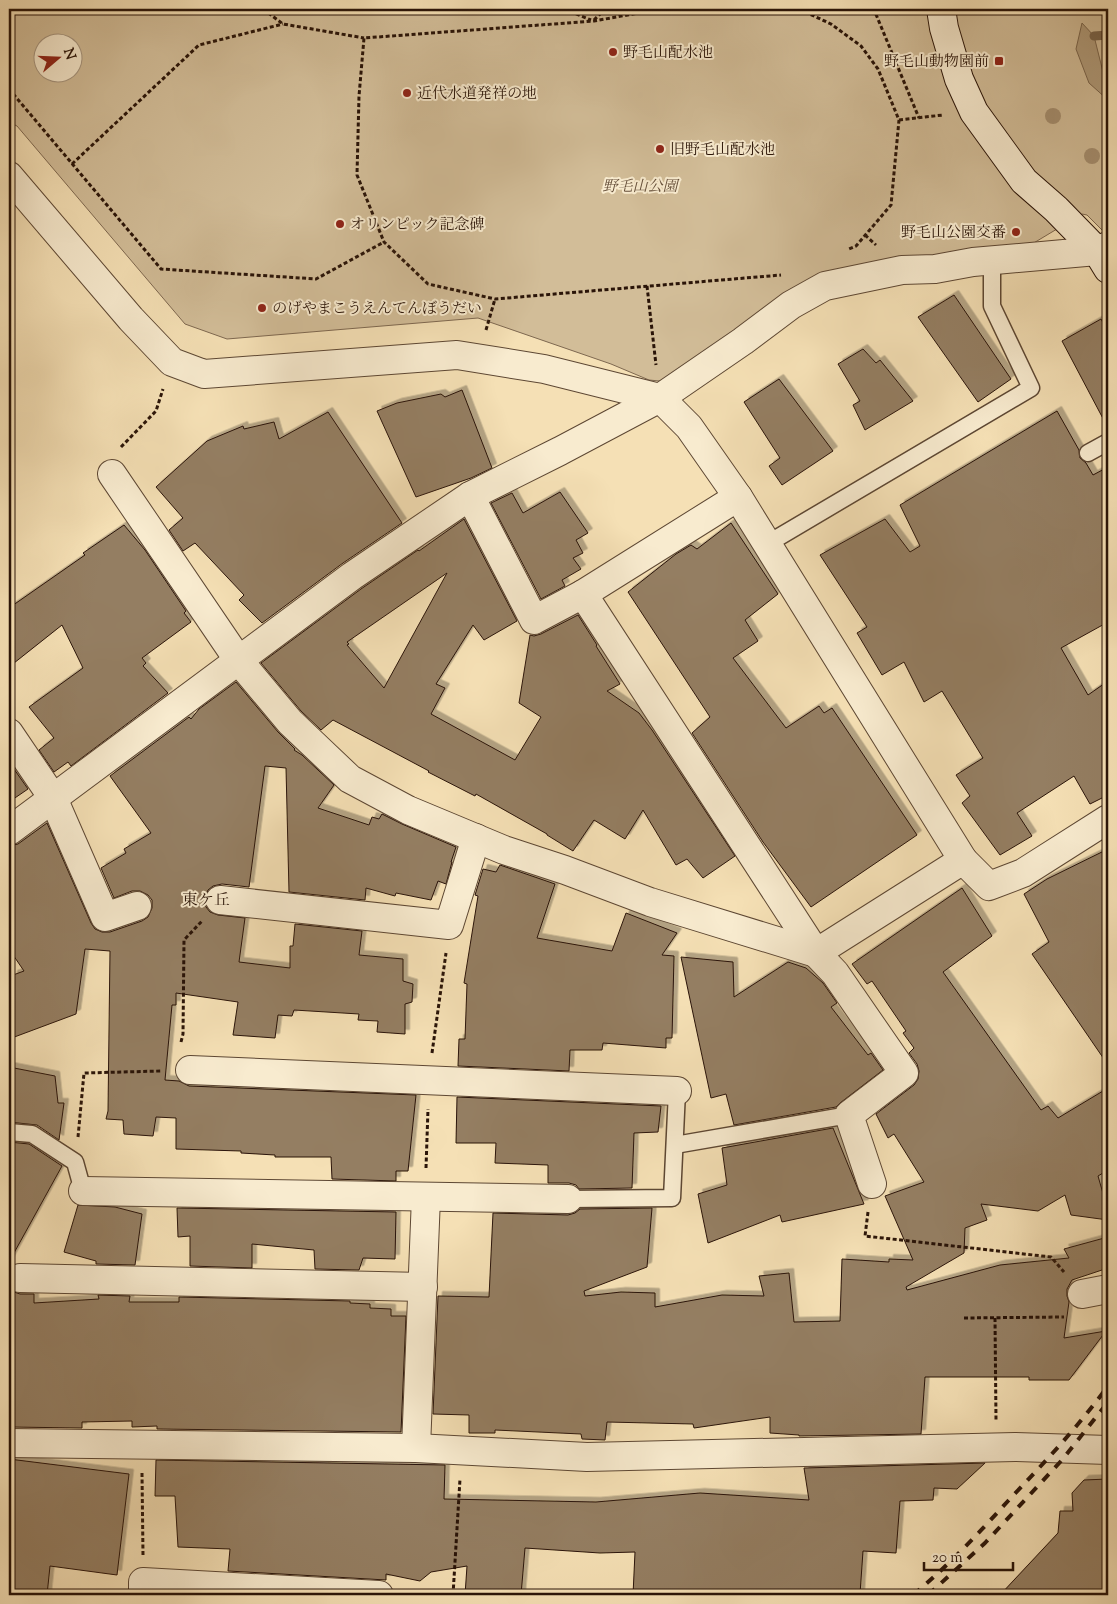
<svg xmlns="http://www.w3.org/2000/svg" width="1117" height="1604" viewBox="0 0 1117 1604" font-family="'Sorts Mill Goudy','Noto Serif JP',serif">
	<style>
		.green { fill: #d2bd98; stroke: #7e6850; fill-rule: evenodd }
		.water { fill: #b09b7a; stroke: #7a654c }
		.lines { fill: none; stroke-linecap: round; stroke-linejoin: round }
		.stream { stroke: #7a654c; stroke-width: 9 }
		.building { fill: #947e62; stroke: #2a1408; fill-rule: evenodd; filter: url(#shadow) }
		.lane-casing { stroke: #5d4733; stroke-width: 19 }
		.street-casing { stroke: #5d4733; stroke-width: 30 }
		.secondary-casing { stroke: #2a1408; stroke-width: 30 }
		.path { stroke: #2a1408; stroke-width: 3; stroke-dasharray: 4 2.5; stroke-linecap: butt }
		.lane { stroke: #f8ebcf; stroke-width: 16 }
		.street { stroke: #f8ebcf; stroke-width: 28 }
		.secondary { stroke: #f8ebcf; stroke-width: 28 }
		.rail { stroke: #2a1408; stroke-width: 4; stroke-dasharray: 9 9; stroke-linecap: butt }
		.tree { fill: #a69071 }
		.poi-dot { fill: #8f2418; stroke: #f8ebcf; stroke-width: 2 }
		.labels { text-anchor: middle; stroke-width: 4; stroke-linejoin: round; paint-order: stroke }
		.poi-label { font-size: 15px; fill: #2a1408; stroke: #f8ebcf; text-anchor: start }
		.park-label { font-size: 15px; font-style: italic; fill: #654f3a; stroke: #f8ebcf }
		.neighbourhood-label { font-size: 16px; fill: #2a1408; stroke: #f8ebcf }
	</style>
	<defs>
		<filter id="shadow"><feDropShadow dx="4.5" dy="-4.5" stdDeviation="0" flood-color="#0004"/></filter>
	</defs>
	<rect width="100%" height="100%" fill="#f5e0b5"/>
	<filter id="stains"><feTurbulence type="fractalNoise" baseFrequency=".004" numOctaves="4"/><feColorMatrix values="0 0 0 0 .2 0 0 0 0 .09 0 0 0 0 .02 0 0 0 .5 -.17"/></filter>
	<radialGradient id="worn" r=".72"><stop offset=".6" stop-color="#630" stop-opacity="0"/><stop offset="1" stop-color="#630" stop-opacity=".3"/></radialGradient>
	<!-- green -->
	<path class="green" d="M9,9H1108V230L1104,232L1087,215L1082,214L1032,244L843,277L670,382L649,380L611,364L478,318L227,339L185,324L17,126L9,122ZM42,42H72V72H42Z"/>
	<!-- water -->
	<polygon class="water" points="1082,23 1094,36 1103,72 1108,77 1108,100 1089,83 1076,49"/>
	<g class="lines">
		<!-- stream -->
		<polyline class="stream" points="1094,36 1108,35"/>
	</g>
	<!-- building -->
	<g class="building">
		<polygon points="954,295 1011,379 978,402 918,317"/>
		<polygon points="1101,319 1108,332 1108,428 1062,341"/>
		<polygon points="863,349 876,363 880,360 913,401 865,430 853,405 860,401 838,364"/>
		<polygon points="779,379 833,451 782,485 769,466 780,458 744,402"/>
		<polygon points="462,390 492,468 471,478 416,497 377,411 397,403 441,394 445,397"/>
		<polygon points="1057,411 1079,450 1080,458 1086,463 1093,475 1108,467 1108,622 1061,648 1088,695 1108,681 1108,795 1090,804 1074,776 1017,813 1032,836 1000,855 962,803 970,796 956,775 983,758 942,691 924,702 904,662 882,675 857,633 867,627 820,555 885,519 910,552 920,546 900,505"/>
		<polygon points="328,412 402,523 343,563 262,623 239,600 244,595 195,543 183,551 169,530 183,518 156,487 207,441 243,426 244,429 274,422 279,439"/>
		<polygon points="560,492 588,533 576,540 583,553 573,558 581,569 562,580 565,586 541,599 491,503 512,493 523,513"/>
		<path d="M464,519L517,621L484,640L473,625L436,684L445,688L431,714L515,760L541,717L519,703L530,635L534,636L541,634L578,615L597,645L596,646L620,684L607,691L639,713L652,730L735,856L703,878L687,859L676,865L643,810L625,839L594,820L573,851L547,835V834L476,794L475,796L428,772L429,771L333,720L321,730L301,711L261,663L361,589L418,550L419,551ZM447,573L384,688L347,645L349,644L347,642Z"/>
		<polygon points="731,523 778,594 745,620 758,641 733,658 786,728 819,706 824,713 832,708 917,835 811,907 763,842 692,733 710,717 628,592 676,554 691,545 697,549"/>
		<polygon points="124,525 145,550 186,611 184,613 191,622 142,658 146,663 143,666 168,693 71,766 68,762 54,772 39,750 54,738 29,707 83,668 62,625 9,667 9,608 85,555 83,553"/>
		<polygon points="236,682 278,732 295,749 294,750 302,755 334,785 318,808 369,825 372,817 379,819 382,814 402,824 456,847 451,862 452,862 446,884 438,881 431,900 396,893 395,896 366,888 365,900 289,892 286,768 265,766 249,887 222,884 213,886 208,890 205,898 206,907 210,912 218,915 245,918 239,962 290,968 290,946 293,946 295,924 362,931 359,955 403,959 403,981 413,984 412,1002 405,1004 405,1034 377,1032 378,1021 358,1020 359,1014 294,1010 292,1016 278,1015 275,1038 233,1035 238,1002 176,993 176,1005 172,1005 165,1080 179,1081 189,1086 416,1095 408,1171 396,1171 396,1181 332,1179 331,1157 275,1157 275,1155 241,1153 241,1151 176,1149 176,1118 156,1117 153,1136 124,1134 123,1120 106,1119 108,1111 110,951 85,949 76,1014 9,1039 9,985 13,982 13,975 24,971 9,949 9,846 18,844 47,823 91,923 95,929 102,932 110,932 142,921 148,917 152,908 152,900 148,895 140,891 132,891 114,898 101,868 126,853 124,849 151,833 110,776 189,717 191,719 199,709"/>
		<polygon points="14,769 28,789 9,802 9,773"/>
		<polygon points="1108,849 1108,1065 1032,954 1049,942 1024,894 1047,879"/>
		<polygon points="500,865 555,884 537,938 612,951 626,913 677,933 662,955 674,956 672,1038 666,1038 666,1048 603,1043 602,1050 570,1050 569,1071 458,1066 459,1039 465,1039 467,984 464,983 478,896 475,895 483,869 496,872"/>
		<polygon points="962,888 992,936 943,972 1041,1110 1048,1106 1058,1118 1108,1088 1108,1170 1098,1176 1108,1211 1108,1220 1071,1215 1065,1195 1038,1211 981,1204 987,1220 965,1228 964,1253 906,1287 907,1290 1000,1265 1069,1258 1064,1249 1108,1237 1108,1268 1072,1280 1067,1289 1067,1296 1069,1302 1064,1338 1106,1331 1069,1380 1029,1380 1029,1377 925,1377 921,1434 799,1436 799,1435 770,1433 770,1417 694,1428 693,1424 607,1422 605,1440 582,1439 581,1434 495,1430 495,1433 469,1433 469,1415 433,1414 438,1296 489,1297 493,1213 568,1215 575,1213 580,1209 652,1208 647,1267 584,1291 585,1296 621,1292 655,1293 655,1307 722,1295 764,1296 759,1276 789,1273 794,1322 840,1321 842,1259 889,1262 889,1259 913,1260 885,1196 924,1182 894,1134 888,1138 876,1114 914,1085 918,1079 919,1071 917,1064 909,1053 914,1048 903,1033 906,1031 872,981 867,984 852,964"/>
		<polygon points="681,957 733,962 734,997 788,962 806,968 823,983 837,1003 831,1007 868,1055 871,1053 883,1070 840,1103 836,1107 734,1125 726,1094 711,1098"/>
		<polygon points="9,1067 55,1076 58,1103 64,1103 59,1140 37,1125 9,1122"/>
		<polygon points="457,1097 661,1106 658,1132 634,1133 632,1188 579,1189 576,1185 569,1183 548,1183 548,1165 495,1163 496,1143 456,1143"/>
		<polygon points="833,1128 864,1204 782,1222 780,1215 708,1243 698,1194 727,1185 722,1148"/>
		<polygon points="9,1142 29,1144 62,1166 9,1262"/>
		<polygon points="78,1205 115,1207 142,1214 135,1265 96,1264 96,1261 64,1252"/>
		<polygon points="177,1208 396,1212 395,1259 363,1258 359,1270 315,1269 314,1250 252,1244 252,1268 190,1266 190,1236 178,1237"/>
		<polygon points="11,1291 20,1294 34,1294 34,1303 99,1299 98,1295 130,1296 129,1302 179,1302 179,1297 350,1301 350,1303 370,1304 370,1308 391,1309 391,1316 406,1316 401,1432 157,1429 157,1426 132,1427 132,1421 82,1422 82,1428 9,1427 9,1309 10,1292"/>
		<polygon points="9,1459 129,1474 117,1575 50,1566 47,1595 9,1595"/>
		<polygon points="156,1460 445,1465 444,1499 596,1502 700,1493 809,1500 804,1468 985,1463 957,1489 934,1488 933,1500 900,1501 896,1553 863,1551 860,1594 814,1590 813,1595 633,1595 635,1552 600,1553 525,1548 521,1595 465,1595 467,1566 431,1572 420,1581 386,1574 386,1580 228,1571 230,1549 178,1547 175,1496 155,1496"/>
		<polygon points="1108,1479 1108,1595 1000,1595 1058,1533 1060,1511 1073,1511 1072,1493 1084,1480"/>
	</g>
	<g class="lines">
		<defs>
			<g id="lane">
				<polyline points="1088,453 1108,442"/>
				<polyline points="767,544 1031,388 992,306 992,261"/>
				<polyline points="9,1132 32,1134 75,1162 83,1191"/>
				<polyline points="675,1145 849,1115"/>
				<polyline points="568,1199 672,1198 677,1091"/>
			</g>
			<g id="street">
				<polyline points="9,176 131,319 172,362 204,374 457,355 544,369 660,398 689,427 738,497 963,860"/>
				<polyline points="112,474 239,661 290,722 350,779 408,810 504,850 565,870 650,902 816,953 963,860 989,886 1023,873 1108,819"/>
				<polyline points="470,496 534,620 583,594 816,953 835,973 904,1073 849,1115 872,1184"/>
				<polyline points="583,594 738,497"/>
				<polyline points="9,733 53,798 105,917 137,906"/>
				<polyline points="9,831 352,576 470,496 560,451 660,398 743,341 791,305 825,286 902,270 935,269 973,262 1097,251 1108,246"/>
				<polyline points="220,900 449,925 476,838"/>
				<polyline points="190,1070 677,1091"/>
				<polyline points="83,1191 568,1199"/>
				<polyline points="20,1278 423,1287"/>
				<polyline points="1082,1294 1108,1289"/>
				<polyline points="9,1443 416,1448 587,1457 1015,1447 1108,1450"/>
				<polyline points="416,1448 426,1197"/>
				<polyline points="143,1595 143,1582 379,1595"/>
			</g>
			<polyline id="secondary" points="941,9 944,28 959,79 974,112 1024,181 1056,209 1097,251 1108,269"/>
		</defs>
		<!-- lane casing -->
		<use href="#lane" class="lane-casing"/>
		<!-- street casing -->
		<use href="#street" class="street-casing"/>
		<!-- secondary casing -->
		<use href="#secondary" class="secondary-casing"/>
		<!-- path -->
		<g class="path">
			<polyline points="263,9 283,24 364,38"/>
			<polyline points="564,9 591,20"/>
			<polyline points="661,9 594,21 364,38 359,96 357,175 384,242 428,284 495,299 781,275"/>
			<polyline points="799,9 831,24 861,46 878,69 899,120 891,205 856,246 849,249"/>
			<polyline points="872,9 875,12 919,118"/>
			<polyline points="9,13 13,9"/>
			<polyline points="594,20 605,9"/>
			<polyline points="9,89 161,269 316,279 384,242"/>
			<polyline points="899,120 943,115"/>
			<polyline points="72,164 199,45 283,24"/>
			<polyline points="865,235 876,245"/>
			<polyline points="647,286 656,365"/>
			<polyline points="486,330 495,299"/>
			<polyline points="121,447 156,411 163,389"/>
			<polyline points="181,1042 183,1034 184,940 202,921"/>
			<polyline points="432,1053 446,953"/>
			<polyline points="78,1137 84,1073 161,1071"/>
			<polyline points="426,1168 428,1109"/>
			<polyline points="868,1212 865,1236 1051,1257 1064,1272"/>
			<polyline points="964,1318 1064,1317"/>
			<polyline points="995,1318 996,1420"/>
			<polyline points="142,1473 143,1555"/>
			<polyline points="453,1595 460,1479"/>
		</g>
		<!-- lane -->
		<use href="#lane" class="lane"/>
		<!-- street -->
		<use href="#street" class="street"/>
		<!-- secondary -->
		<use href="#secondary" class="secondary"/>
		<!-- rail -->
		<g class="rail">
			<path d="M913,1595C947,1567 978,1534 1008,1501C1043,1464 1078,1427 1108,1386"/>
			<polyline points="928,1595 985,1543 1062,1460 1108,1402"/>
		</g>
	</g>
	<!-- trees -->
	<g class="tree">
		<circle cx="1053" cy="116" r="8"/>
		<circle cx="1092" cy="156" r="8"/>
	</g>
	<!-- markers -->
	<g class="poi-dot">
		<circle cx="613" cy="52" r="5"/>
		<rect x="994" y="56" width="10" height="10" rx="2.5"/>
		<circle cx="407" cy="93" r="5"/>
		<circle cx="660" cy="149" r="5"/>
		<circle cx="340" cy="224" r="5"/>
		<circle cx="1016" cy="232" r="5"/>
		<circle cx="262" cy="308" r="5"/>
	</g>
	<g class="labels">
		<!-- poi labels -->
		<g class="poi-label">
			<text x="623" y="57">野毛山配水池</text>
			<text x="989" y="66" text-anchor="end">野毛山動物園前</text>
			<text x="417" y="98">近代水道発祥の地</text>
			<text x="670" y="154">旧野毛山配水池</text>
			<text x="350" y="229">オリンピック記念碑</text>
			<text x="1006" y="237" text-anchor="end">野毛山公園交番</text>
			<text x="272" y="313">のげやまこうえんてんぼうだい</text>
		</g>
		<!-- park labels -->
		<g class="park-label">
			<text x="640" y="191">野毛山公園</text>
		</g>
		<!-- neighbourhood labels -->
		<g class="neighbourhood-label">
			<text x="206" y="905">東ケ丘</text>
		</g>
	</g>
	<!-- margin -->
	<rect width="1117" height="1604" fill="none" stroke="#f5e0b5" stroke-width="30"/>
	<rect x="10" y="10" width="1097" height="1584" fill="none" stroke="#2a1408" stroke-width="2.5"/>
	<rect x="15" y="15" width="1087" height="1574" fill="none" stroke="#2a1408"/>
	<!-- north arrow -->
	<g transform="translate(58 58) rotate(71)"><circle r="24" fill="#f8ebcf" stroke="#a6957f"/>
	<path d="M0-4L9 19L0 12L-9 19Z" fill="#8f2418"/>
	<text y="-8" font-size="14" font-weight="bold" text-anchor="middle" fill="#2a1408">N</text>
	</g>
	<!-- scale -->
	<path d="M924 1562v8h89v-8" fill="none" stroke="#2a1408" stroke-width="2.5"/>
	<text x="932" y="1562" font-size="15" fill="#2a1408" stroke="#f8ebcf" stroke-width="4" paint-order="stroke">20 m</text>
	<rect width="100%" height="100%" filter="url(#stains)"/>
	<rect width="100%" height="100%" fill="url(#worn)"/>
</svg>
